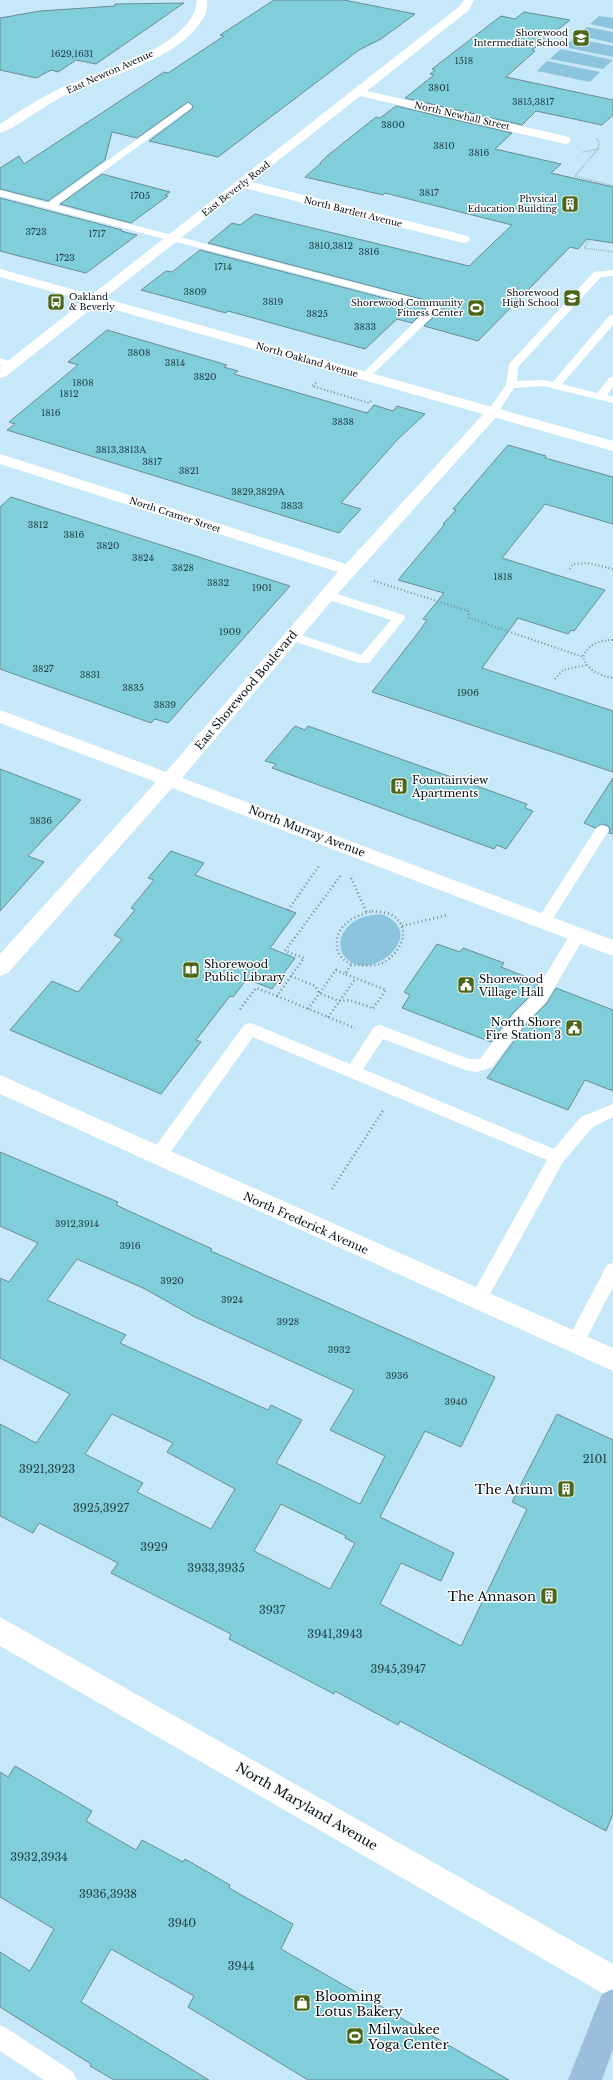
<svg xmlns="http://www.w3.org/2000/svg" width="613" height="2080" viewBox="0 0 613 2080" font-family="'Libre Baskerville',serif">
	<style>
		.green { fill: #8cc4dd }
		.building { fill: #7fced9; stroke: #698d93; fill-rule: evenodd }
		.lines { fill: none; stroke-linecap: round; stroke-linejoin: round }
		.path-far2 { stroke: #748c97; stroke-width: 1.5; stroke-dasharray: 0.5 1.5; stroke-linecap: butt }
		.path-far1 { stroke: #748c97; stroke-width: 2; stroke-dasharray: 1 2.5; stroke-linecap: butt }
		.path { stroke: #748c97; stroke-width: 2.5; stroke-dasharray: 1 3; stroke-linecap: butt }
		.lane { fill: #fff; fill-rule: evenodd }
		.street { fill: #fff; fill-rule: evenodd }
		.secondary { fill: #fff; fill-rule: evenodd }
		.primary { fill: #9cbedc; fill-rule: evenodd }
		.labels { text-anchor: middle; stroke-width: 3; stroke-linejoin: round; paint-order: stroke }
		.far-poi-label { font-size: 9px; fill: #040f15; stroke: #fff; text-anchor: end }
		.number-label { font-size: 9px; fill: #233f46 }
		.far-street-label { font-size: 9px; fill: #040f15; stroke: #fff }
		.street-label { font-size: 11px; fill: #040f15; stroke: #fff }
		.poi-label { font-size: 11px; fill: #040f15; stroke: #fff; text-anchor: start }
		.near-number-label { font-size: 11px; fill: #233f46 }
		.near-poi-label { font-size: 13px; fill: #040f15; stroke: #fff; text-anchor: end }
		.near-street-label { font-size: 13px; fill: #040f15; stroke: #fff }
	</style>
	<rect width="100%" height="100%" fill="#c6e8f8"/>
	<!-- green -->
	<g class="green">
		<polygon points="599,16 613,18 613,29 590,24"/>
		<polygon points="587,27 613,32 613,43 577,35"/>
		<polygon points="574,38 613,46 613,57 564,47"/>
		<polygon points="561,49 613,60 603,69 550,59"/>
		<polygon points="547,61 600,72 590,82 537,71"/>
		<path d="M381,914C430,932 374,982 348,960C334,948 341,929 355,921C363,916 372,915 381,914Z"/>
	</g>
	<!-- building -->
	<g class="building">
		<polygon points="274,0 344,0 415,14 381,39 359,50 218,157 149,141 192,109 193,106 188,102 137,138 112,132 105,160 48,201 0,189 0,168 19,156 24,164 164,72 168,73 224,36 220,35"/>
		<polygon points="184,3 96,64 76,60 58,72 51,70 36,78 0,70 0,18 40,11 115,6 115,4"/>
		<polygon points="524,12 570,20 532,50 535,51 506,77 613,100 613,115 602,125 536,111 522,125 405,98 434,75 430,74 435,70 432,69 501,16 515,19"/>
		<polygon points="396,106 512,133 495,149 561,164 551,173 613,187 613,243 587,239 578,249 570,247 478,341 424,326 441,310 442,306 440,304 208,243 232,223 240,225 255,214 469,266 512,225 385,193 383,195 305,177 321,163 320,163 327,156 376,117 380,118"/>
		<polygon points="102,174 170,192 165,195 168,196 131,223 60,204"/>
		<polygon points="0,198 122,230 121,231 137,235 86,273 19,256 0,251"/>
		<polygon points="200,250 426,309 412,323 397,319 365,349 228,311 226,313 141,290 166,271 172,272"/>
		<polygon points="107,330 227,365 224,367 238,371 234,374 367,413 374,405 393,411 397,406 425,414 398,439 341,503 361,509 339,533 7,430 15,424 9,422 78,365 68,362"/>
		<polygon points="508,445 546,456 545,458 613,477 613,524 545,504 502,558 605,590 574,631 571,630 568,634 518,618 482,668 613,711 613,772 372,692 421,629 427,620 423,619 444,593 398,580 445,524 443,524 456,510 453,509"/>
		<polygon points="11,497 208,560 290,586 168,723 155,719 151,723 0,669 0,507"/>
		<polygon points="295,726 305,730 308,726 527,804 525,808 533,811 506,849 497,845 494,849 272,768 276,764 265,761"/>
		<polygon points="0,769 81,800 28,856 44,862 0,911"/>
		<polygon points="613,778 613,834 609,833 610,829 608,826 603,824 595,828 584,823"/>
		<polygon points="171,851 204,863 195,875 296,913 270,948 295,958 272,989 247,979 233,997 230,996 196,1040 201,1042 161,1094 10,1030 52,981 78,992 122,939 114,935 135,910 131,908 154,880 148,878"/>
		<polygon points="437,944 460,952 463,948 504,963 501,967 539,982 533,993 513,1013 491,1042 402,1008 410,995 404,992"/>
		<polygon points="556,988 613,1010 613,1091 585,1080 568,1110 487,1078 527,1023 547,1003"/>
		<path d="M0,1152L118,1202L116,1205L212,1249L211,1251L495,1377L461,1447L425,1431L380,1517L454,1553L441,1581L401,1563L380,1604L461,1646L527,1509L512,1502L557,1414L613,1440V1814L606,1831L400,1721L398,1725L335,1691L334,1694L229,1639L231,1634L111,1573L118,1563L39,1523L33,1533L0,1516V1424L36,1443L70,1394L0,1358V1278L9,1282L38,1243L0,1226ZM77,1259L145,1289L195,1317L354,1390L330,1430L385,1456L360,1504L276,1463L302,1420L271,1405L268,1410L120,1343L126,1335L47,1300ZM112,1414L173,1443L167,1452L235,1489L211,1529L137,1492L143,1483L85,1454ZM281,1504L346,1536L345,1538L355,1543L330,1589L254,1551Z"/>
		<polygon points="15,1766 92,1811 86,1821 136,1850 142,1840 183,1862 185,1859 230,1885 229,1888 293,1924 281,1949 509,2080 308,2080 188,2007 194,1996 111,1949 81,2002 209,2080 114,2080 90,2066 91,2064 0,2007 0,1952 30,1971 54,1929 0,1897 0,1772 8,1777"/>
	</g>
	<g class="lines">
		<!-- path-far2 -->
		<g class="path-far2">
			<polyline points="598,149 575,176 613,186"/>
			<polyline points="583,152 598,149 599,142 596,138"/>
			<polyline points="589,240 584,248 613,252"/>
		</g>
		<!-- path-far1 -->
		<g class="path-far1">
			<polyline points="316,383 312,386 369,403 372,400"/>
			<polyline points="570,569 573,564 588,563 613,569"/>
			<polyline points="374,581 468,611 469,618 583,657"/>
			<path d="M613,640C599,640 588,644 583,657C588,671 599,675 613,678"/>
			<polyline points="555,679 563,670 586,665"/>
		</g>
		<!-- path -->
		<g class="path">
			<polyline points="351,878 367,913"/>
			<polyline points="288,910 319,866"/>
			<path d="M372,911C378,912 385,912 390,914C412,925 403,950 386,961C378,966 368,966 359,965C352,965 345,962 340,956C336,949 336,940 339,932C346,920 359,915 372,911Z"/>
			<polyline points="402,926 447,915"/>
			<polyline points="351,965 345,974 386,990 372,1010"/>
			<polyline points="291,976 315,986 319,993 339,1001 349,1000 373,1008"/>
			<polyline points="277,996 355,1028"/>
			<polyline points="240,1009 256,988 277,996 304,958 285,951 341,875"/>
			<polyline points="308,1009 336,970 345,974"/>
			<polyline points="328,1017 356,978"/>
			<polyline points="332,1189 384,1109"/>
		</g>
		<!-- lane -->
		<g class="lane">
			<polygon points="188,103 192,106 191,108 57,205 440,305 441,307 440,309 369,378 361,378 360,376 429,308 0,196 0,190 48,203"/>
			<polygon points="613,270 613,276 601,277 518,367 517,381 543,380 553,382 609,316 613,315 613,325 562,384 597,393 609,378 613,377 613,387 607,395 613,397 613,403 543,386 514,388 497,414 489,414 487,412 506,385 509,364 594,272"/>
			<polygon points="0,358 16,363 17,365 12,368 0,365"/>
			<polygon points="327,591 404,615 405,618 369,663 359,663 287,639 286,636 292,632 361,655 391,620 323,598 321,595 323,592"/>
			<polygon points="602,825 607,827 609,830 549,925 544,926 539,925 536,921 539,917 597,827"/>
			<polygon points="578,929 583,930 586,934 546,1002 526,1022 492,1067 477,1072 468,1071 383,1039 363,1069 554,1149 581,1117 613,1104 613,1117 593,1127 563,1162 484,1305 478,1308 472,1305 469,1300 547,1160 253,1037 164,1161 158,1163 152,1161 150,1156 152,1151 244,1025 250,1023 256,1025 350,1064 374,1027 380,1025 469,1059 480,1059 514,1014 534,994 573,930"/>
			<polygon points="613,1263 613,1287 581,1349 575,1351 569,1349 566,1343 569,1337 607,1265"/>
			<polygon points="0,2025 8,2029 73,2072 77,2080 44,2080 0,2051"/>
		</g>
		<!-- street -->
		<g class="street">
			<path d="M197,0H207C207,5 207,11 205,15C181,62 102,76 58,99C43,107 14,129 0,133V124C20,111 40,98 61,88C99,71 172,53 193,15C196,11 196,5 197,0Z"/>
			<polygon points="464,0 474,0 469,10 367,91 569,137 571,140 569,143 565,144 360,96 251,182 468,236 470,239 468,242 463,243 244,188 5,377 0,378 0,367 460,6"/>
			<polygon points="493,407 498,409 501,412 498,415 333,599 182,778 613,940 613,956 172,788 8,973 0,976 0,954 156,782 0,723 0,710 166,772 338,572 0,464 0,454 346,564 488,409"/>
			<polygon points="0,1075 613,1348 613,1371 0,1094"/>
		</g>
		<!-- secondary -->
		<g class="secondary">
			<polygon points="0,269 613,441 613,451 0,277"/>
			<polygon points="0,1617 613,1964 613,1998 602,1993 0,1646"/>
		</g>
		<!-- primary -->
		<polygon class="primary" points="613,1989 613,2049 602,2080 568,2080 602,1994"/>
	</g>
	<!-- icons -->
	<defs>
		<symbol id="school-square" viewBox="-11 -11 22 22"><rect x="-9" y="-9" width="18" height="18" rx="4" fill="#4a671b" stroke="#fff"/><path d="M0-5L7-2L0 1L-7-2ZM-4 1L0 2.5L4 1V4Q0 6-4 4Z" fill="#fff"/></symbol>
		<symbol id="building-square" viewBox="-11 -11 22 22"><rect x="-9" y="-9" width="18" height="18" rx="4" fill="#4a671b" stroke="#fff"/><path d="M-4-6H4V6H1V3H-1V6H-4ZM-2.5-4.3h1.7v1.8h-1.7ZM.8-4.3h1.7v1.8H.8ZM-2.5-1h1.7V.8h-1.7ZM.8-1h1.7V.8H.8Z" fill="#fff"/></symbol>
		<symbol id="bus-square" viewBox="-11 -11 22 22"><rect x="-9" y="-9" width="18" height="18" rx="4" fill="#4a671b" stroke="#fff"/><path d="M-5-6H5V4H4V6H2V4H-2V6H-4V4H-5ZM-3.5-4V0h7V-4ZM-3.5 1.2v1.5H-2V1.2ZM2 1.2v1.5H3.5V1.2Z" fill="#fff"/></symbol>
		<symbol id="stadium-square" viewBox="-11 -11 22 22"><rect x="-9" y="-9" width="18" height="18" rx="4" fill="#4a671b" stroke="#fff"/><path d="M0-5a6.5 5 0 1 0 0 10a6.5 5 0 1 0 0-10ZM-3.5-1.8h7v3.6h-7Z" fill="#fff"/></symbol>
		<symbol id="library-square" viewBox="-11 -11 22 22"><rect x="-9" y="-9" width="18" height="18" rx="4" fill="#4a671b" stroke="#fff"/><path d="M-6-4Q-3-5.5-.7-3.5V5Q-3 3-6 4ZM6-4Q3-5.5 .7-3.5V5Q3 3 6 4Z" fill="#fff"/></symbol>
		<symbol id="civic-square" viewBox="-11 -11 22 22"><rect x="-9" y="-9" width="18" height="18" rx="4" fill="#4a671b" stroke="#fff"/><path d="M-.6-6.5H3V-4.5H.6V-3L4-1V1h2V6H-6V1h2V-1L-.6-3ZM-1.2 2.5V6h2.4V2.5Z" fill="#fff"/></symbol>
		<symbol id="shop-square" viewBox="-11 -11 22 22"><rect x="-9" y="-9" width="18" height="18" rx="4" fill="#4a671b" stroke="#fff"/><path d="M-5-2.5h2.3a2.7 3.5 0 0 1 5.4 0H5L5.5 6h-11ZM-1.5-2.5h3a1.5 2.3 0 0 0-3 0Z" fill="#fff"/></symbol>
	</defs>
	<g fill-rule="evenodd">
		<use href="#school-square" x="571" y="28" width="20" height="20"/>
		<use href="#building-square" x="560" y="194" width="20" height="20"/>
		<use href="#school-square" x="562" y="288" width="20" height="20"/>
		<use href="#bus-square" x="46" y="292" width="20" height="20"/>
		<use href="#stadium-square" x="466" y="298" width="20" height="20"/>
		<use href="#building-square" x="389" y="776" width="20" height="20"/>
		<use href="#library-square" x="181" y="960" width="20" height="20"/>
		<use href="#civic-square" x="456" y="975" width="20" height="20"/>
		<use href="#civic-square" x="564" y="1018" width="20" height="20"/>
		<use href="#building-square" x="556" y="1479" width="20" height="20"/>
		<use href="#building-square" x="539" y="1586" width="20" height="20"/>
		<use href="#shop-square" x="292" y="1993" width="20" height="20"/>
		<use href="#stadium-square" x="345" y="2026" width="20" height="20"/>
	</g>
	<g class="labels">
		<!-- far-poi labels -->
		<g class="far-poi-label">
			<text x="568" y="36">Shorewood<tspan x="568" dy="10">Intermediate School</tspan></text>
			<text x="557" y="202">Physical<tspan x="557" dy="10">Education Building</tspan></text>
			<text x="559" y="296">Shorewood<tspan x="559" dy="10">High School</tspan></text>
			<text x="69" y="300" text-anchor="start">Oakland<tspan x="69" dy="10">&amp; Beverly</tspan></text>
			<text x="463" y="306">Shorewood Community<tspan x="463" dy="10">Fitness Center</tspan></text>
		</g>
		<!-- number labels -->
		<g class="number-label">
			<text x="72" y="57">1629,1631</text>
			<text x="464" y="64">1518</text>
			<text x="439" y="91">3801</text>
			<text x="533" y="105">3815,3817</text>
			<text x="393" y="128">3800</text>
			<text x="444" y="149">3810</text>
			<text x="479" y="156">3816</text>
			<text x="429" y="196">3817</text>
			<text x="140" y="199">1705</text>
			<text x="36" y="235">3723</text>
			<text x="97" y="237">1717</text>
			<text x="331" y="249">3810,3812</text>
			<text x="369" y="255">3816</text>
			<text x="65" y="261">1723</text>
			<text x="223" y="270">1714</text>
			<text x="195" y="295">3809</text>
			<text x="273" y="305">3819</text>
			<text x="317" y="317">3825</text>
			<text x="365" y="330">3833</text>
			<text x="139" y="356">3808</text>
			<text x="175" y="366">3814</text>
			<text x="205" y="380">3820</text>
			<text x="83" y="386">1808</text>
			<text x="69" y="397">1812</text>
			<text x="51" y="416">1816</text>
			<text x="343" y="425">3838</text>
			<text x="121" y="453">3813,3813A</text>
			<text x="152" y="465">3817</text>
			<text x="189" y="474">3821</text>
			<text x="258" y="495">3829,3829A</text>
			<text x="292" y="509">3833</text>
			<text x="38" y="528">3812</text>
			<text x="74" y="538">3816</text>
			<text x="108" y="549">3820</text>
			<text x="143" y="561">3824</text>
			<text x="183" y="571">3828</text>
			<text x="503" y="580">1818</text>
			<text x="218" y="586">3832</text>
			<text x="262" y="591">1901</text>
			<text x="230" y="635">1909</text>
			<text x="43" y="672">3827</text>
			<text x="90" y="678">3831</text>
			<text x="133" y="691">3835</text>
			<text x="468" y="696">1906</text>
			<text x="165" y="708">3839</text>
			<text x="41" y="824">3836</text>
			<text x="77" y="1227">3912,3914</text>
			<text x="130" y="1249">3916</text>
			<text x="172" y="1284">3920</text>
			<text x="232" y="1303">3924</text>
			<text x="288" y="1325">3928</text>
			<text x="339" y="1353">3932</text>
			<text x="397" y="1379">3936</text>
			<text x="456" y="1405">3940</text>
		</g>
		<!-- far-street labels -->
		<g class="far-street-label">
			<text transform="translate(110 72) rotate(-24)" y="3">East Newton Avenue</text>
			<text transform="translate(462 116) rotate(13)" y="3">North Newhall Street</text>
			<text transform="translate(236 189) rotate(-38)" y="3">East Beverly Road</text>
			<text transform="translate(353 212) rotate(14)" y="3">North Bartlett Avenue</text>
			<text transform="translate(307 360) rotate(16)" y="3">North Oakland Avenue</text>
			<text transform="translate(175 515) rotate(18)" y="3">North Cramer Street</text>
		</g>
		<!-- street labels -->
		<g class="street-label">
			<text transform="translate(246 690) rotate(-50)" y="4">East Shorewood Boulevard</text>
			<text transform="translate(307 831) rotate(21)" y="4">North Murray Avenue</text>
			<text transform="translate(306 1223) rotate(24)" y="4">North Frederick Avenue</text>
		</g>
		<!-- poi labels -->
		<g class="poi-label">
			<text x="412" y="784">Fountainview<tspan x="412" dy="13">Apartments</tspan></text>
			<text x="204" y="968">Shorewood<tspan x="204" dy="13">Public Library</tspan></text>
			<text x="479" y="983">Shorewood<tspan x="479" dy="13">Village Hall</tspan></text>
			<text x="561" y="1026" text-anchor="end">North Shore<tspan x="561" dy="13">Fire Station 3</tspan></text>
		</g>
		<!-- near-number labels -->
		<g class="near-number-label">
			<text x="595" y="1463">2101</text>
			<text x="47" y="1473">3921,3923</text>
			<text x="101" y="1512">3925,3927</text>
			<text x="154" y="1551">3929</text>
			<text x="216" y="1572">3933,3935</text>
			<text x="272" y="1614">3937</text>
			<text x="335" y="1638">3941,3943</text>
			<text x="398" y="1673">3945,3947</text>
			<text x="39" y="1861">3932,3934</text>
			<text x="108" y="1898">3936,3938</text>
			<text x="182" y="1927">3940</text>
			<text x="241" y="1970">3944</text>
		</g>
		<!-- near-poi labels -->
		<g class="near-poi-label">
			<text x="553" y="1494">The Atrium</text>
			<text x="536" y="1601">The Annason</text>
			<text x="315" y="2001" text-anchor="start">Blooming<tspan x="315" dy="15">Lotus Bakery</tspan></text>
			<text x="368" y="2034" text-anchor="start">Milwaukee<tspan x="368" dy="15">Yoga Center</tspan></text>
		</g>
		<!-- near-street labels -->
		<g class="near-street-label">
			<text transform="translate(307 1806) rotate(30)" y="5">North Maryland Avenue</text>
		</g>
	</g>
</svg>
